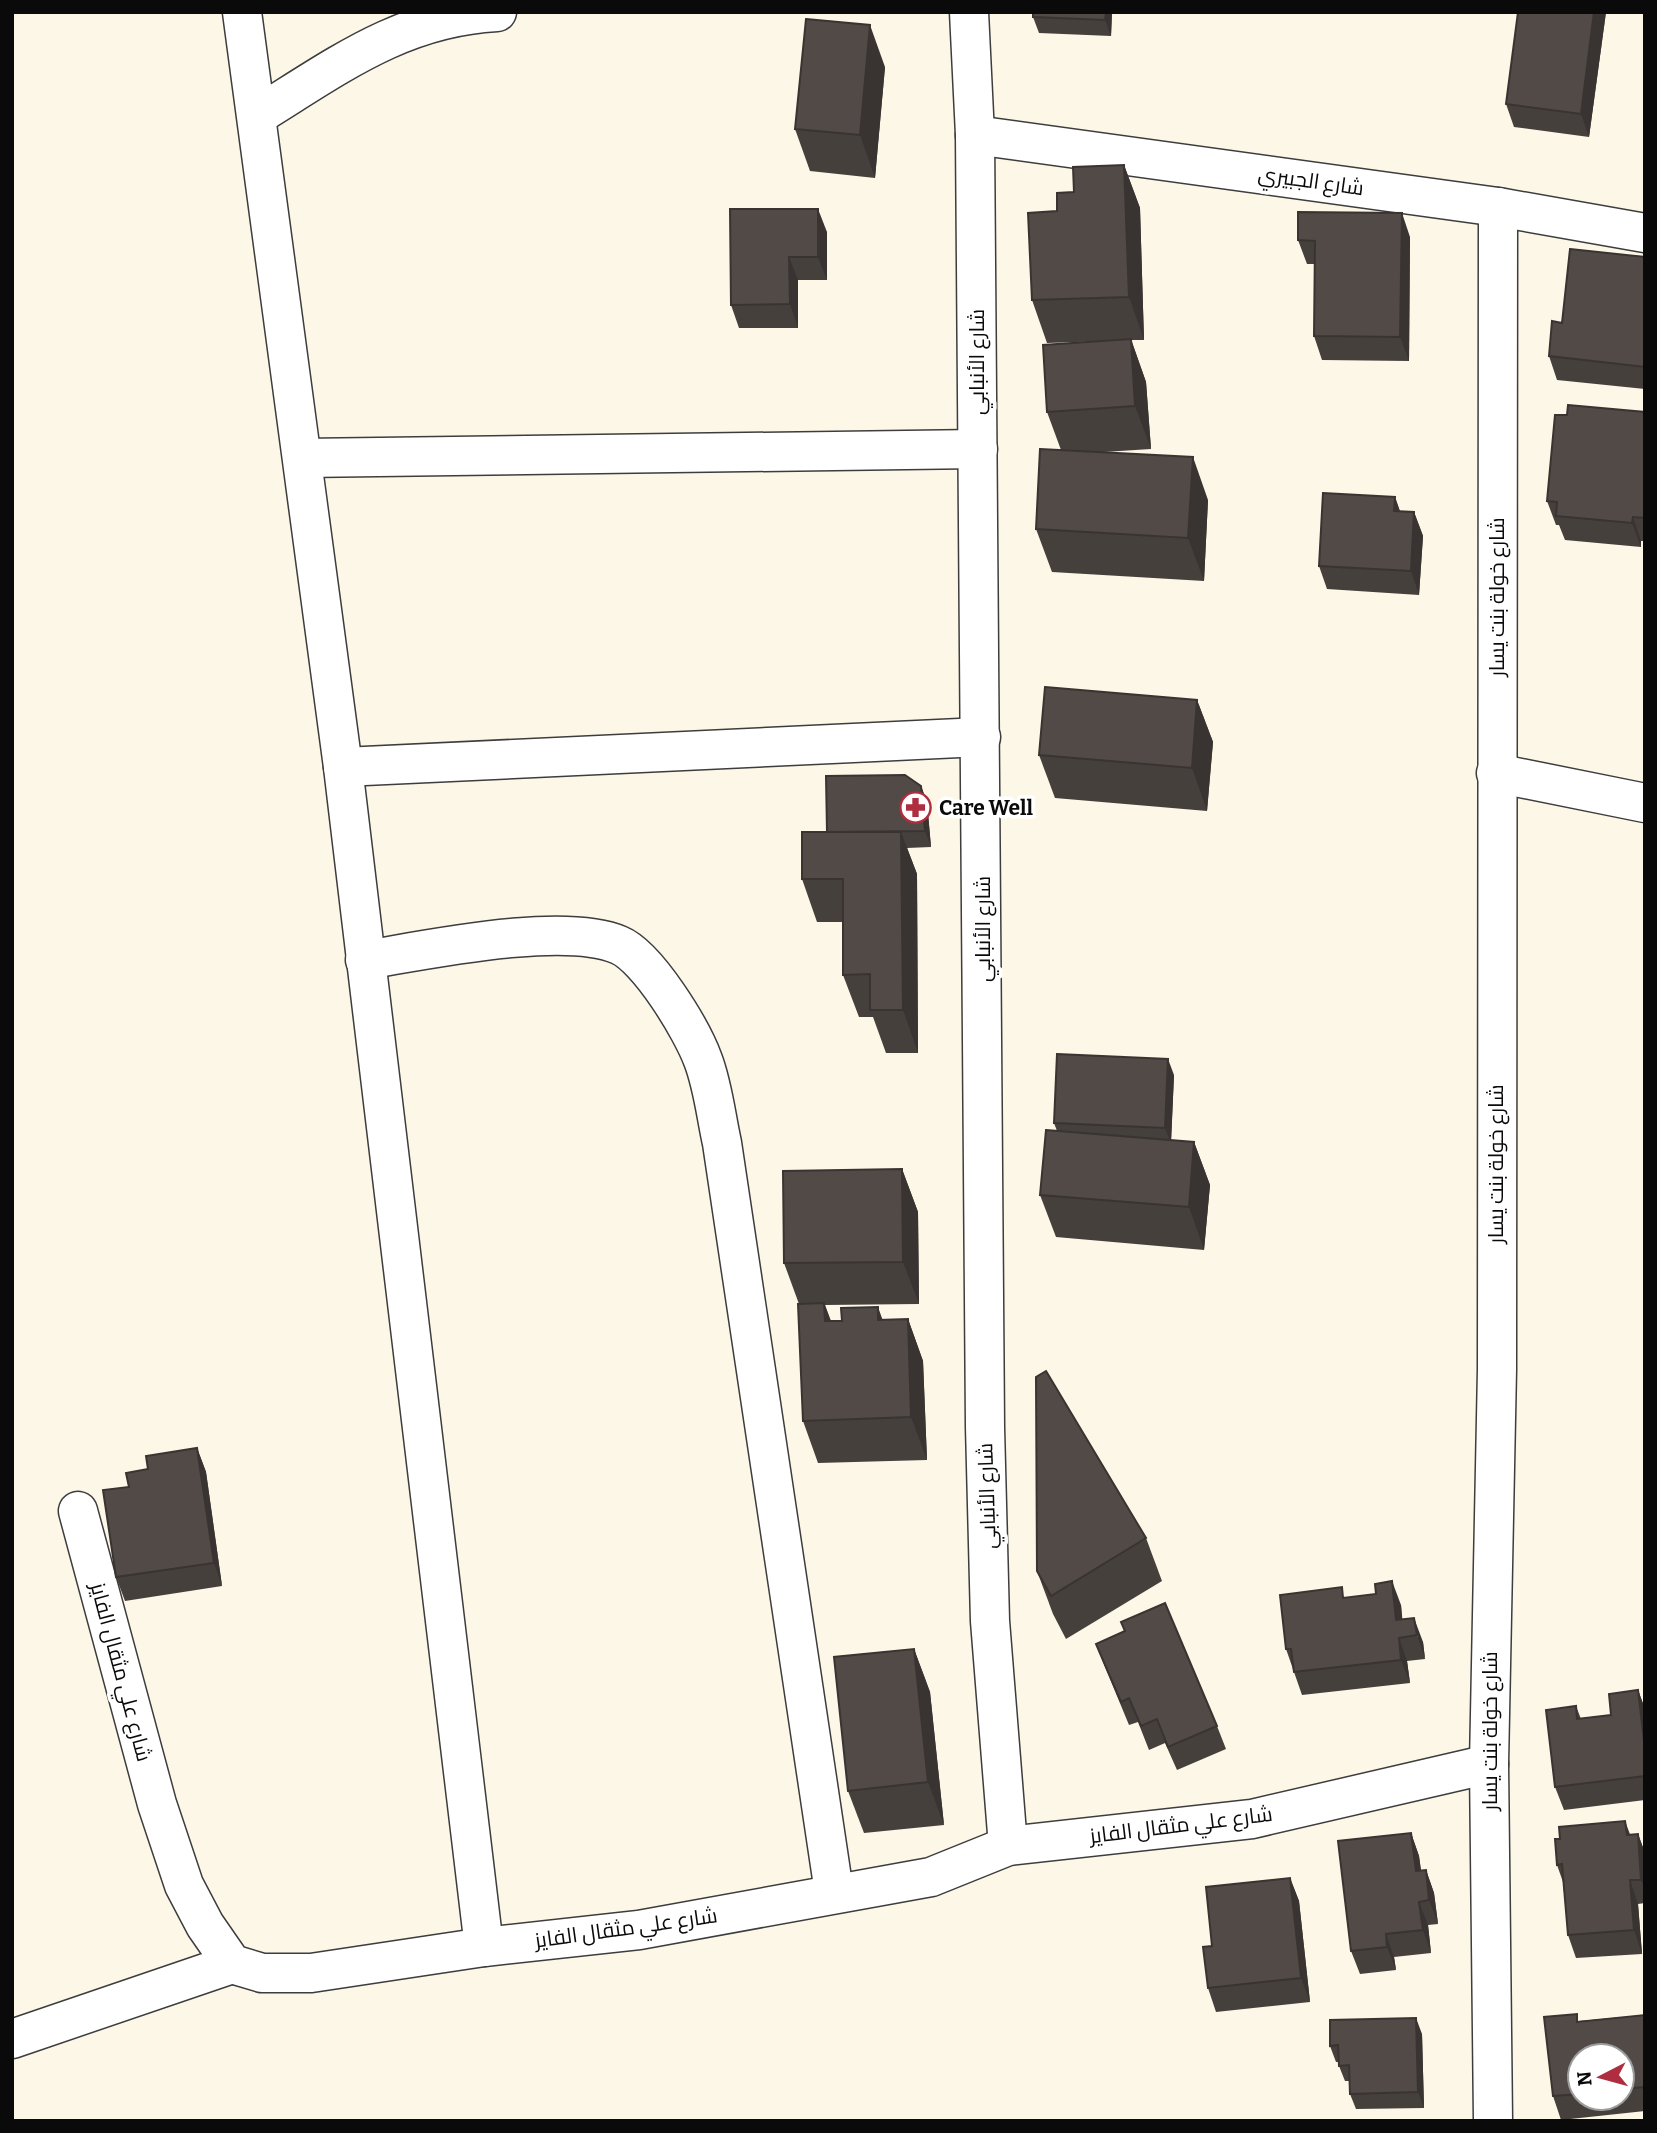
<svg xmlns="http://www.w3.org/2000/svg" width="1657" height="2133" viewBox="0 0 1657 2133" font-family="Bitter,Cairo,serif">
	<style>
		.lines { fill: none; stroke-linecap: round; stroke-linejoin: round }
		.minor-casing { stroke: #3d3d3d; stroke-width: 41 }
		.minor { stroke: #fff; stroke-width: 38 }
		.wall { fill: #46403d; fill-rule: evenodd }
		.shaded-wall { fill: #393432 }
		.building { fill: #514a47; stroke: #393432; stroke-width: 2 }
		.labels { text-anchor: middle; stroke-width: 7; stroke-linejoin: round; paint-order: stroke }
		.street-label { font-size: 21px; fill: #0a0a0a; stroke: #fff }
		.poi-label { font-size: 21px; font-weight: bold; fill: #0a0a0a; stroke: #fff; text-anchor: start }
	</style>
	<rect width="100%" height="100%" fill="#fdf7e8"/>
	<g class="lines">
		<defs>
			<g id="minor">
				<polyline points="242,12 343,767 484,1947"/>
				<polyline points="969,12 975,135 985,1427 990,1621 1008,1846"/>
				<path d="M258,115C336,67 401,17 497,12"/>
				<polyline points="975,135 1498,207 1645,233"/>
				<polyline points="303,458 978,449"/>
				<polyline points="343,767 981,737"/>
				<polyline points="1496,773 1645,803"/>
				<path d="M365,960C427,950 563,921 619,945C648,957 692,1030 703,1060C713,1086 716,1116 722,1143L834,1892"/>
				<polyline points="78,1511 157,1804 184,1885 205,1925 232,1964 262,1973 311,1973 484,1947 639,1930 931,1877 1008,1846 1252,1819 1489,1764"/>
				<polyline points="12,2039 232,1964"/>
				<polyline points="1493,2121 1489,1764 1497,1369 1498,207"/>
			</g>
		</defs>
		<!-- minor casing -->
		<use href="#minor" class="minor-casing"/>
		<!-- minor -->
		<use href="#minor" class="minor"/>
	</g>
	<!-- wall -->
	<g class="wall">
		<polygon points="1112,12 1111,36 1039,33 1033,17"/>
		<polygon points="1606,12 1589,137 1514,127 1506,104"/>
		<polygon points="885,67 875,178 810,171 795,129"/>
		<polygon points="1124,165 1140,208 1144,340 1131,340 1146,382 1151,449 1104,452 1208,500 1204,581 1052,572 1036,529 1061,450 1047,412 1106,341 1047,343 1032,300 1057,211 1074,192"/>
		<polygon points="730,209 827,232 827,280 798,280 798,328 739,328 731,305"/>
		<polygon points="1410,237 1409,361 1322,360 1314,336 1315,264 1307,264 1298,240"/>
		<polygon points="1645,257 1645,389 1557,380 1549,356 1562,323"/>
		<polygon points="1645,412 1645,541 1641,541 1641,547 1565,540 1559,525 1556,525 1547,501 1567,415"/>
		<polygon points="1395,497 1400,511 1414,512 1423,536 1419,595 1327,589 1319,566"/>
		<polygon points="1197,700 1213,742 1207,811 1055,798 1039,755"/>
		<polygon points="921,786 927,802 931,847 907,848 917,874 918,1053 886,1053 873,1017 859,1017 843,975 843,922 817,922 802,879 827,832"/>
		<polygon points="1174,1075 1171,1140 1194,1142 1210,1185 1204,1250 1056,1237 1040,1195 1057,1131 1054,1123"/>
		<polygon points="902,1169 918,1212 919,1304 825,1305 831,1321 908,1319 923,1361 927,1460 818,1463 803,1421 799,1304 784,1263"/>
		<polygon points="197,1448 206,1472 222,1586 125,1601 116,1577 129,1487 148,1469"/>
		<polygon points="1146,1538 1162,1581 1066,1639 1053,1614 1037,1571"/>
		<polygon points="1346,1598 1401,1605 1402,1620 1423,1642 1425,1659 1407,1661 1410,1683 1302,1695 1286,1649"/>
		<polygon points="1096,1644 1217,1726 1226,1749 1177,1770 1165,1743 1149,1750 1138,1722 1129,1725 1105,1667"/>
		<polygon points="914,1649 930,1692 944,1825 864,1833 848,1791"/>
		<polygon points="1638,1690 1645,1709 1645,1800 1564,1810 1555,1787 1576,1706 1581,1719 1611,1715"/>
		<polygon points="1411,1833 1419,1856 1421,1870 1426,1870 1434,1893 1438,1924 1428,1925 1431,1953 1394,1957 1396,1970 1360,1974 1351,1951"/>
		<polygon points="1638,1834 1645,1853 1645,1903 1638,1904 1642,1954 1576,1958 1568,1935 1563,1882 1557,1865 1630,1835"/>
		<polygon points="1290,1878 1299,1901 1310,2002 1216,2012 1208,1988 1212,1946"/>
		<path d="M1645,2015V2111L1561,2120L1553,2096L1579,2021ZM1580,2056H1622V2098H1580Z"/>
		<polygon points="1422,2034 1424,2108 1356,2109 1350,2094 1350,2081 1345,2081 1339,2066 1339,2062 1336,2062 1330,2046"/>
	</g>
	<!-- shaded-wall -->
	<g class="shaded-wall">
		<polygon points="1106,12 1112,12 1111,36 1105,20"/>
		<polygon points="1594,12 1606,12 1589,137 1581,114"/>
		<polygon points="870,25 885,67 875,178 860,135"/>
		<polygon points="1124,165 1140,208 1144,340 1129,297"/>
		<polygon points="818,209 827,232 827,280 818,257"/>
		<polygon points="1402,213 1410,237 1409,361 1400,337"/>
		<polygon points="789,257 798,280 798,328 790,304"/>
		<polygon points="1131,339 1146,382 1151,449 1135,406"/>
		<polygon points="1193,457 1208,500 1204,581 1188,538"/>
		<polygon points="1395,497 1403,521 1394,511"/>
		<polygon points="1414,512 1423,536 1419,595 1411,571"/>
		<polygon points="1633,517 1641,541 1641,547 1632,523"/>
		<polygon points="1197,700 1213,742 1207,811 1192,768"/>
		<polygon points="921,786 927,802 931,847 925,831"/>
		<polygon points="901,832 917,874 918,1053 903,1010"/>
		<polygon points="1168,1059 1174,1075 1171,1144 1165,1128"/>
		<polygon points="1194,1142 1210,1185 1204,1250 1189,1207"/>
		<polygon points="902,1169 918,1212 919,1304 903,1262"/>
		<polygon points="824,1303 840,1346 825,1321"/>
		<polygon points="878,1307 893,1349 878,1320"/>
		<polygon points="908,1319 923,1361 927,1460 911,1417"/>
		<polygon points="197,1448 206,1472 222,1586 214,1563"/>
		<polygon points="1392,1581 1401,1605 1404,1637 1396,1620"/>
		<polygon points="1414,1618 1423,1642 1425,1659 1417,1635"/>
		<polygon points="1399,1638 1407,1661 1410,1683 1401,1660"/>
		<polygon points="914,1649 930,1692 944,1825 928,1782"/>
		<polygon points="1638,1690 1645,1709 1645,1749"/>
		<polygon points="1625,1821 1634,1845 1627,1835"/>
		<polygon points="1411,1833 1419,1856 1424,1894 1416,1871"/>
		<polygon points="1638,1834 1645,1853 1645,1889 1641,1880"/>
		<polygon points="1426,1870 1434,1893 1438,1924 1429,1900"/>
		<polygon points="1290,1878 1299,1901 1310,2002 1301,1978"/>
		<polygon points="1630,1880 1638,1904 1642,1954 1634,1930"/>
		<polygon points="1419,1902 1428,1925 1431,1953 1423,1930"/>
		<polygon points="1386,1934 1394,1957 1396,1970 1387,1947"/>
		<polygon points="1416,2018 1422,2034 1424,2108 1418,2092"/>
	</g>
	<!-- building -->
	<g class="building">
		<polygon points="1033,12 1106,12 1105,20 1033,17"/>
		<polygon points="1518,12 1594,12 1581,114 1506,104"/>
		<polygon points="806,19 870,25 860,135 795,129"/>
		<polygon points="1124,165 1129,297 1032,300 1028,213 1057,211 1057,193 1074,192 1073,167"/>
		<polygon points="730,209 818,209 818,257 789,257 790,304 731,305"/>
		<polygon points="1298,212 1402,213 1400,337 1314,336 1315,241 1298,240"/>
		<polygon points="1570,249 1645,257 1645,367 1549,356 1552,321 1562,323"/>
		<polygon points="1131,339 1135,406 1047,412 1043,345"/>
		<polygon points="1568,405 1645,412 1645,518 1633,517 1632,523 1556,516 1557,502 1547,501 1555,415 1567,415"/>
		<polygon points="1040,449 1193,457 1188,538 1036,529"/>
		<polygon points="1323,493 1395,497 1394,511 1414,512 1411,571 1319,566"/>
		<polygon points="1045,687 1197,700 1192,768 1039,755"/>
		<polygon points="905,775 921,786 925,831 827,832 826,776"/>
		<polygon points="802,832 901,832 903,1010 870,1010 870,974 843,975 843,879 802,879"/>
		<polygon points="1057,1054 1168,1059 1165,1128 1054,1123"/>
		<polygon points="1046,1130 1194,1142 1189,1207 1040,1195"/>
		<polygon points="902,1169 903,1262 784,1263 783,1171"/>
		<polygon points="824,1303 825,1321 842,1321 841,1308 878,1307 878,1320 908,1319 911,1417 803,1421 798,1304"/>
		<polygon points="1046,1371 1146,1538 1051,1596 1037,1571 1036,1377"/>
		<polygon points="197,1448 214,1563 116,1577 103,1490 129,1487 126,1473 148,1469 146,1456"/>
		<polygon points="1392,1581 1396,1620 1414,1618 1417,1635 1399,1638 1401,1660 1294,1672 1291,1649 1286,1649 1280,1595 1342,1587 1343,1598 1376,1594 1375,1584"/>
		<polygon points="1165,1603 1217,1726 1168,1747 1157,1719 1141,1726 1129,1698 1121,1702 1096,1644 1125,1631 1121,1622"/>
		<polygon points="914,1649 928,1782 848,1791 834,1657"/>
		<polygon points="1638,1690 1645,1749 1645,1776 1555,1787 1546,1710 1576,1706 1577,1719 1611,1715 1609,1694"/>
		<polygon points="1625,1821 1627,1835 1638,1834 1641,1880 1630,1880 1634,1930 1568,1935 1562,1864 1557,1865 1555,1839 1560,1839 1559,1827"/>
		<polygon points="1411,1833 1416,1871 1426,1870 1429,1900 1419,1902 1423,1930 1386,1934 1387,1947 1351,1951 1338,1841"/>
		<polygon points="1290,1878 1301,1978 1208,1988 1203,1947 1212,1946 1206,1887"/>
		<polygon points="1577,2014 1577,2022 1645,2015 1645,2087 1622,2089 1622,2056 1580,2056 1580,2094 1553,2096 1544,2017"/>
		<polygon points="1416,2018 1418,2092 1350,2094 1349,2065 1339,2066 1338,2045 1330,2046 1330,2020"/>
	</g>
	<!-- icons -->
	<defs>
		<symbol id="pharmacy-ring" viewBox="-11 -11 22 22"><circle r="9.5" fill="#fff" stroke="#ae2d3f" stroke-width="1.5"/><path d="M-2-6h4v4h4v4h-4v4h-4v-4h-4v-4h4Z" fill="#ae2d3f"/></symbol>
	</defs>
	<g fill-rule="evenodd">
		<use href="#pharmacy-ring" x="898" y="790" width="35" height="35"/>
	</g>
	<g class="labels">
		<!-- street labels -->
		<g class="street-label">
			<text transform="translate(1311 181) rotate(8)" y="7">شارع الجبيري</text>
			<text transform="translate(977 362) rotate(-90)" y="7">شارع الأنبابي</text>
			<text transform="translate(1497 597) rotate(-90)" y="7">شارع خولة بنت يسار</text>
			<text transform="translate(983 929) rotate(-90)" y="7">شارع الأنبابي</text>
			<text transform="translate(1496 1164) rotate(-90)" y="7">شارع خولة بنت يسار</text>
			<text transform="translate(987 1496) rotate(-92)" y="7">شارع الأنبابي</text>
			<text transform="translate(121 1672) rotate(75)" y="7">شارع علي مثقال الفايز</text>
			<text transform="translate(1490 1731) rotate(-90)" y="7">شارع خولة بنت يسار</text>
			<text transform="translate(1181 1825) rotate(-7)" y="7">شارع علي مثقال الفايز</text>
			<text transform="translate(626 1928) rotate(-8)" y="7">شارع علي مثقال الفايز</text>
		</g>
		<!-- poi labels -->
		<g class="poi-label">
			<text x="939" y="815">Care Well</text>
		</g>
	</g>
	<!-- border -->
	<rect width="1657" height="2133" fill="none" stroke="#0a0a0a" stroke-width="28"/>
	<!-- north arrow -->
	<g transform="translate(1601 2077) rotate(264)"><circle r="33" fill="#ffffff" stroke="#9d9d9d" stroke-width="2"/>
	<path d="M0-5L12 26L0 18L-12 26Z" fill="#ae2d3f"/>
	<text y="-10" font-size="19" font-weight="bold" text-anchor="middle" fill="#0a0a0a">N</text>
	</g>
</svg>
